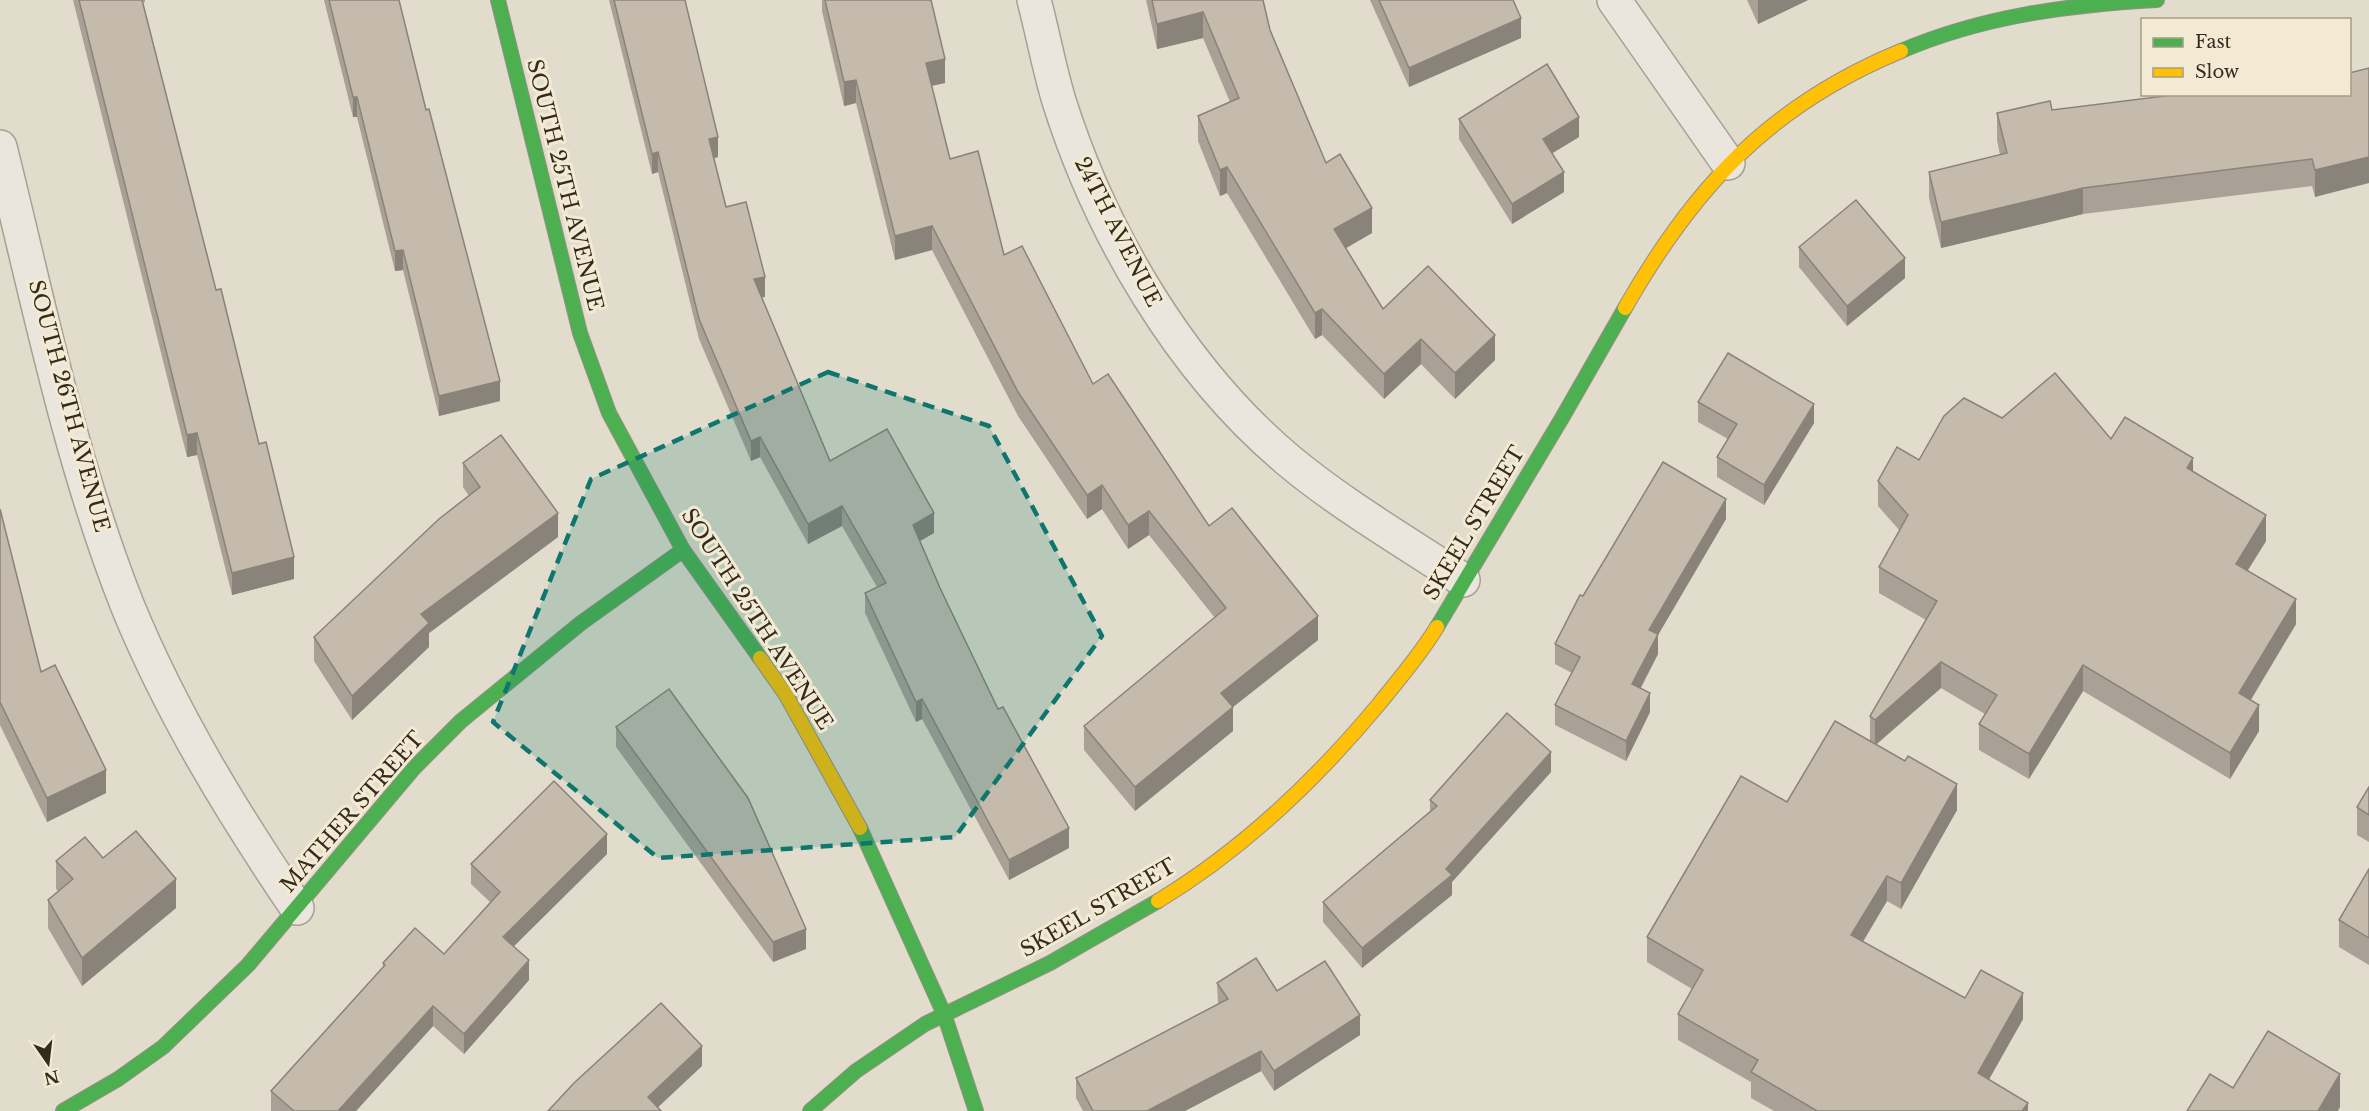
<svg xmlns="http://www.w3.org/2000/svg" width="2369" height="1111" viewBox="0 0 2369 1111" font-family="'Libre Baskerville',serif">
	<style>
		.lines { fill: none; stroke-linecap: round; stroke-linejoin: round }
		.street-casing { stroke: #a6a195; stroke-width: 36 }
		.fast-casing { stroke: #969085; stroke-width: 16 }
		.slow-casing { stroke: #969085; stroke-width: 16 }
		.street { stroke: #eae6dd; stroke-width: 33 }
		.fast { stroke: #4caf50; stroke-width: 14 }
		.slow { stroke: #ffc107; stroke-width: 14 }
		.wall { fill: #a9a195 }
		.shaded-wall { fill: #8a8379 }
		.building { fill: #c5bbad; stroke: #8a8379; stroke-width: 1.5 }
		.marked { fill: #0f766e; fill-opacity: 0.2; stroke: #0f766e; stroke-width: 4.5; stroke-dasharray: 12 8; stroke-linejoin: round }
		.labels { text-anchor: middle; stroke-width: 6; stroke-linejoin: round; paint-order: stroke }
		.street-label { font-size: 21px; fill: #342a1e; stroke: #f2ead2 }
	</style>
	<rect width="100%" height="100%" fill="#e1dccc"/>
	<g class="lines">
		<defs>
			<g id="street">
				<path d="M1034,0C1043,34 1049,68 1059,101C1101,234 1181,370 1288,460C1342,505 1404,541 1463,580"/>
				<polyline points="1614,0 1728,163"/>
				<path d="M0,147C38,299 70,462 128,607C172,714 232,812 297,908"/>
			</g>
			<g id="fast">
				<polyline points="498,0 580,333 609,413 683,550 760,658"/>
				<path d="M1901,51C1983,16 2068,5 2157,0"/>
				<polyline points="1437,627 1562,418 1625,308"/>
				<polyline points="860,828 944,1014 976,1111"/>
				<polyline points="63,1111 118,1079 163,1047 248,965 414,768 461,721 581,623 683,550"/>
				<polyline points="810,1111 856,1071 925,1024 1050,963 1158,901"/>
			</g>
			<g id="slow">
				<path d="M1625,308C1694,187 1770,105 1901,51"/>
				<polyline points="760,658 786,695 860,828"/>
				<path d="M1158,901C1244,849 1315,781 1379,704C1399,679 1420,655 1437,627"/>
			</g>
		</defs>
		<!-- street casing -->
		<use href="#street" class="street-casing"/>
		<!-- fast casing -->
		<use href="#fast" class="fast-casing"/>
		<!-- slow casing -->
		<use href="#slow" class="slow-casing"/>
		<!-- street -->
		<use href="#street" class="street"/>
		<!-- fast -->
		<use href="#fast" class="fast"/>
		<!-- slow -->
		<use href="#slow" class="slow"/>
	</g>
	<!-- wall -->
	<g class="wall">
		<polygon points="73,0 145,0 145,2 143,3 216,290 259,444 294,579 232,595 197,455 187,457"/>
		<polygon points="324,0 399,0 500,401 439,416 403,270 395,271 357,117 353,117"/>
		<polygon points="609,0 685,0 718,157 714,158 726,207 765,297 762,297 830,461 934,533 920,541 940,588 998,709 1069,848 1009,880 922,719 916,722 865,613 865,593 877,587 842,526 808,544 760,457 751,461 699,339 658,172 652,174"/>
		<polygon points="822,0 931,0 945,83 931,86 950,159 1004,255 1093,384 1209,526 1318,640 1233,707 1233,731 1135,811 1084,750 1084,726 1215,618 1149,535 1128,549 1102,509 1087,519 1018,416 932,250 895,260 856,103 844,106 822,11"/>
		<polygon points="1146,0 1263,0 1270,30 1326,163 1372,233 1346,248 1383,309 1495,360 1455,399 1421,364 1384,399 1322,335 1315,339 1227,193 1220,196 1198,141 1198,116 1230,102 1203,38 1157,49"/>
		<polygon points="1370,0 1513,0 1521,38 1409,87"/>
		<polygon points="1747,0 1808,0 1758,24"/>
		<polygon points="2349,94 2315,197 2312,186 2083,214 1941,248 1929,198 1929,172 2000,155 1997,140 1997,113 2253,96"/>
		<polygon points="1459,119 1579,137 1552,153 1564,192 1512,224 1459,139"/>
		<polygon points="1799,247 1905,278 1847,326 1799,267"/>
		<polygon points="1698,402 1814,423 1764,505 1717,477 1717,457 1728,439 1698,422"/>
		<polygon points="2002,418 2111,439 2193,472 2266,541 2248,570 2296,624 2251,700 2259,731 2230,779 2083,691 2029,779 1979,750 1979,724 1985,714 1941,688 1876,745 1957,810 1901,909 1887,901 1863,942 1965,998 2023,1019 1989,1079 2028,1111 1774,1111 1751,1098 1751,1082 1678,1040 1678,1014 1692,989 1647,962 1647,937 1787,802 1870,741 1870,716 1926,620 1879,593 1879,567 1900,531 1878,506 1878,481"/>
		<polygon points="463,463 558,537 429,633 429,647 352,720 314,661 314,637 469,496 463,487"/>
		<polygon points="0,509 41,672 106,793 47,822 0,725"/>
		<polygon points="1726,519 1658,635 1658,654 1641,688 1650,712 1626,761 1555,725 1555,705 1572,673 1555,664 1555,644 1583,596"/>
		<polygon points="616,727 806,949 773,962 616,747"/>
		<polygon points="1551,772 1452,882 1452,895 1362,968 1323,922 1323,902 1430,811 1430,800"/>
		<polygon points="2369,787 2369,842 2357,835 2357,807"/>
		<polygon points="607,854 513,947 529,980 464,1054 433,1026 356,1111 271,1111 271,1091 383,967 383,963 444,954 490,902 471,884 471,864"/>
		<polygon points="103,858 176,908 82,986 48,928 48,900 58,891 56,889 56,861"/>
		<polygon points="2369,869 2369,965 2339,947 2339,920"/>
		<polygon points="1217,983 1277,991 1360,1035 1274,1091 1261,1071 1185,1111 1083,1111 1076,1098 1076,1078 1218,1004"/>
	</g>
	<!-- shaded-wall -->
	<g class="shaded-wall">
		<polygon points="1758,0 1808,0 1758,24"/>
		<polygon points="1203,12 1203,38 1157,49 1157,24"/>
		<polygon points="1521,18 1521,38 1409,87 1409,68"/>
		<polygon points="945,59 945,83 926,87 926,63"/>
		<polygon points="856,80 856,103 844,106 844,82"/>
		<rect x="353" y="97" width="4" height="20"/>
		<polygon points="1579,117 1579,137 1543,159 1543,139"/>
		<polygon points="718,137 718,157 709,159 709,139"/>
		<polygon points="658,152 658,172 652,174 652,154"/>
		<polygon points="2369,157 2369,183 2315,197 2315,170"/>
		<polygon points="1227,167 1227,193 1220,196 1220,170"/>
		<polygon points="1564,172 1564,192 1512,224 1512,204"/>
		<polygon points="2083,188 2083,214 1941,248 1941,222"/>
		<polygon points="1372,208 1372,233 1334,255 1334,229"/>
		<polygon points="932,226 932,250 895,260 895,236"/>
		<polygon points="403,250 403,270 395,271 395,251"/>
		<polygon points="1905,258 1905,278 1847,326 1847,306"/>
		<polygon points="765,277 765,297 754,299 754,279"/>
		<polygon points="1322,309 1322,335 1315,339 1315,313"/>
		<polygon points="1495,335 1495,360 1455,399 1455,373"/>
		<polygon points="1421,339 1421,364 1384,399 1384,374"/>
		<polygon points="500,381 500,401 439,416 439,396"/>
		<polygon points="1814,404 1814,423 1764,505 1764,485"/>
		<polygon points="197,433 197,455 187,457 187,435"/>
		<polygon points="760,437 760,457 751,461 751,441"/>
		<polygon points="2193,458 2193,483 2187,468"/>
		<polygon points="1102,485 1102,509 1087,519 1087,495"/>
		<polygon points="1726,499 1726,519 1658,635 1658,654 1632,704 1632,684 1649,630"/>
		<polygon points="842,506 842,526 808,544 808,524"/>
		<polygon points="1149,511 1149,535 1128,549 1128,525"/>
		<polygon points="558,513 558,537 429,633 429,647 352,720 352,696 421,614"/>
		<polygon points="934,513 934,533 913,545 913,525"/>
		<polygon points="2266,515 2266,541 2236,589 2236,564"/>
		<polygon points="294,557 294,579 232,595 232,573"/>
		<polygon points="2296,599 2296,624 2239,719 2239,693"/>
		<polygon points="1318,616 1318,640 1233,707 1233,731 1135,811 1135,787 1221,693"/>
		<polygon points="1941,662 1941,688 1875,745 1875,720"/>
		<polygon points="2083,665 2083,691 2029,779 2029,754"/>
		<polygon points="1650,693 1650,712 1626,761 1626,741"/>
		<polygon points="922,699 922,719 916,722 916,702"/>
		<polygon points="2259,705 2259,731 2230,779 2230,753"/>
		<polygon points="1551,752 1551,772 1452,882 1452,895 1362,968 1362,948 1446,869"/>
		<polygon points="106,770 106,793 47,822 47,798"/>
		<polygon points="1957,784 1957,810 1901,909 1901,883"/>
		<polygon points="1069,828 1069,848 1009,880 1009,860"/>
		<polygon points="607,834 607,854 503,957 503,937"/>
		<polygon points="1887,876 1887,901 1851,961 1851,935"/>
		<polygon points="176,879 176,908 82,986 82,958"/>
		<polygon points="806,929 806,949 773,962 773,942"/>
		<polygon points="529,960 529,980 464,1054 464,1034"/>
		<polygon points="2023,993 2023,1019 1978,1099 1978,1073"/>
		<polygon points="433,1006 433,1026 356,1111 338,1111"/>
		<polygon points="1360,1015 1360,1035 1274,1091 1274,1071"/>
		<polygon points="702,1046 702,1066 654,1111 648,1097"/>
		<polygon points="1261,1051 1261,1071 1185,1111 1147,1111"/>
		<polygon points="2340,1074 2340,1107 2338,1111 2318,1111"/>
		<polygon points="2028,1103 2028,1111 2022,1111"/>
	</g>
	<!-- building -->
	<g class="building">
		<polygon points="79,0 142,0 216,290 221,289 259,444 266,442 294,557 232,573 197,433 187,435"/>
		<polygon points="329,0 399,0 426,110 429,109 500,381 439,396 403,250 395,251 357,97 353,97"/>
		<polygon points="614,0 685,0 718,137 709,139 726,207 746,202 765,277 754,279 830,461 887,429 934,513 913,525 940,588 998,709 1003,707 1069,828 1009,860 922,699 916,702 865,593 886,583 842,506 808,524 760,437 751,441 699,319 658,152 652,154"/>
		<polygon points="825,0 931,0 945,59 926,63 950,159 978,151 1004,255 1022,246 1093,384 1108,374 1209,526 1232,508 1318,616 1221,693 1233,707 1135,787 1084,726 1226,608 1149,511 1128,525 1102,485 1087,495 1018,392 932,226 895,236 856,80 844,82"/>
		<polygon points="1152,0 1263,0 1270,30 1326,163 1340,154 1372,208 1334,229 1383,309 1428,266 1495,335 1455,373 1421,339 1384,374 1322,309 1315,313 1227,167 1220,170 1198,116 1239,98 1203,12 1157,24"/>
		<polygon points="1379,0 1513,0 1521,18 1409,68"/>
		<polygon points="1547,64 1579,117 1543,139 1564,172 1512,204 1459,119"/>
		<polygon points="2369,68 2369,157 2315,170 2312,159 2083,188 1941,222 1929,172 2007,153 1997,113 2050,101 2052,110 2181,94 2252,94 2253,96 2258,94 2349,94 2349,73"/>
		<polygon points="1856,200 1905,258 1847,306 1799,247"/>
		<polygon points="1728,353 1814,404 1764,485 1717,457 1737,424 1698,402"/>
		<polygon points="2055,373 2111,439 2125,417 2193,458 2187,468 2266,515 2236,564 2296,599 2239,693 2259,705 2230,753 2083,665 2029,754 1979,724 1997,695 1941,662 1875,720 1870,716 1937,601 1879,567 1908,515 1878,481 1897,447 1919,460 1944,416 1964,398 2002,418"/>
		<polygon points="501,435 558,513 421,614 429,623 352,696 314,637 439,519 480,487 463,463"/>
		<polygon points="1663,462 1726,499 1649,630 1658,634 1632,684 1650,693 1626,741 1555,705 1580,657 1555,644 1580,595 1583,596"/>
		<polygon points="0,509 41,672 55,665 106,770 47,798 0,702"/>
		<polygon points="669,689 748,798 806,929 773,942 616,727"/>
		<polygon points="1507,713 1551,752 1446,869 1452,875 1362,948 1323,902 1437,806 1430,800"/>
		<polygon points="1835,721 1905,761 1908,756 1957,784 1901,883 1887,876 1851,935 1965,998 1981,970 2023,993 1978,1073 2028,1103 2022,1111 1817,1111 1751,1072 1758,1060 1678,1014 1703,970 1647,937 1741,776 1787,802"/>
		<polygon points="554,781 607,834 503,937 529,960 464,1034 433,1006 338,1111 294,1111 271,1091 385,965 383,963 415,928 444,954 500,892 471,864"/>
		<polygon points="2369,787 2369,815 2357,807"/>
		<polygon points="136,831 176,879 82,958 48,900 73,879 56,861 85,837 103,858"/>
		<polygon points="2369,869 2369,938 2339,920"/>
		<polygon points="1256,958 1277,991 1325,961 1360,1015 1274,1071 1261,1051 1147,1111 1093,1111 1076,1078 1228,999 1217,983"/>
		<polygon points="661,1003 702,1046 648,1097 661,1111 548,1111 574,1083"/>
		<polygon points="2268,1031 2340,1074 2318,1111 2187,1111 2210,1074 2233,1088"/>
	</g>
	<!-- marked area -->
	<path class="marked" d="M828,372L989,426L1102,636L955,837L658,858L493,722L591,479Z"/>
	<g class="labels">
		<!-- street labels -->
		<g class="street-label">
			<text transform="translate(565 185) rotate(76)" y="7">SOUTH 25TH AVENUE</text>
			<text transform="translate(1118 232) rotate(63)" y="7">24TH AVENUE</text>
			<text transform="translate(69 406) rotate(75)" y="7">SOUTH 26TH AVENUE</text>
			<text transform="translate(1474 523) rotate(-59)" y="7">SKEEL STREET</text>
			<text transform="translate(757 619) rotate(57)" y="7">SOUTH 25TH AVENUE</text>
			<text transform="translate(352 812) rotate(-49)" y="7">MATHER STREET</text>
			<text transform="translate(1098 908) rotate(-30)" y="7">SKEEL STREET</text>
		</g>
	</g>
	<!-- legend -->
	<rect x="2141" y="18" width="210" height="78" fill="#f2ead2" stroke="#a69d8a" stroke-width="1.5"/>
	<rect x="2153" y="38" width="30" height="9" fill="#4caf50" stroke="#a69d8a" stroke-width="1.5"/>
	<text x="2195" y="48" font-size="18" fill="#342a1e">Fast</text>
	<rect x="2153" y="68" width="30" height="9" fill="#ffc107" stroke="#a69d8a" stroke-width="1.5"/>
	<text x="2195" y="78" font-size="18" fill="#342a1e">Slow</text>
	<!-- north arrow -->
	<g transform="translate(48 1063) rotate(166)" stroke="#f2ead2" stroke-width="4.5" paint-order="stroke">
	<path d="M0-4.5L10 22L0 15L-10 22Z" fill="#342a1e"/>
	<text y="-9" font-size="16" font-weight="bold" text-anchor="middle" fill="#342a1e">N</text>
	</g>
</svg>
